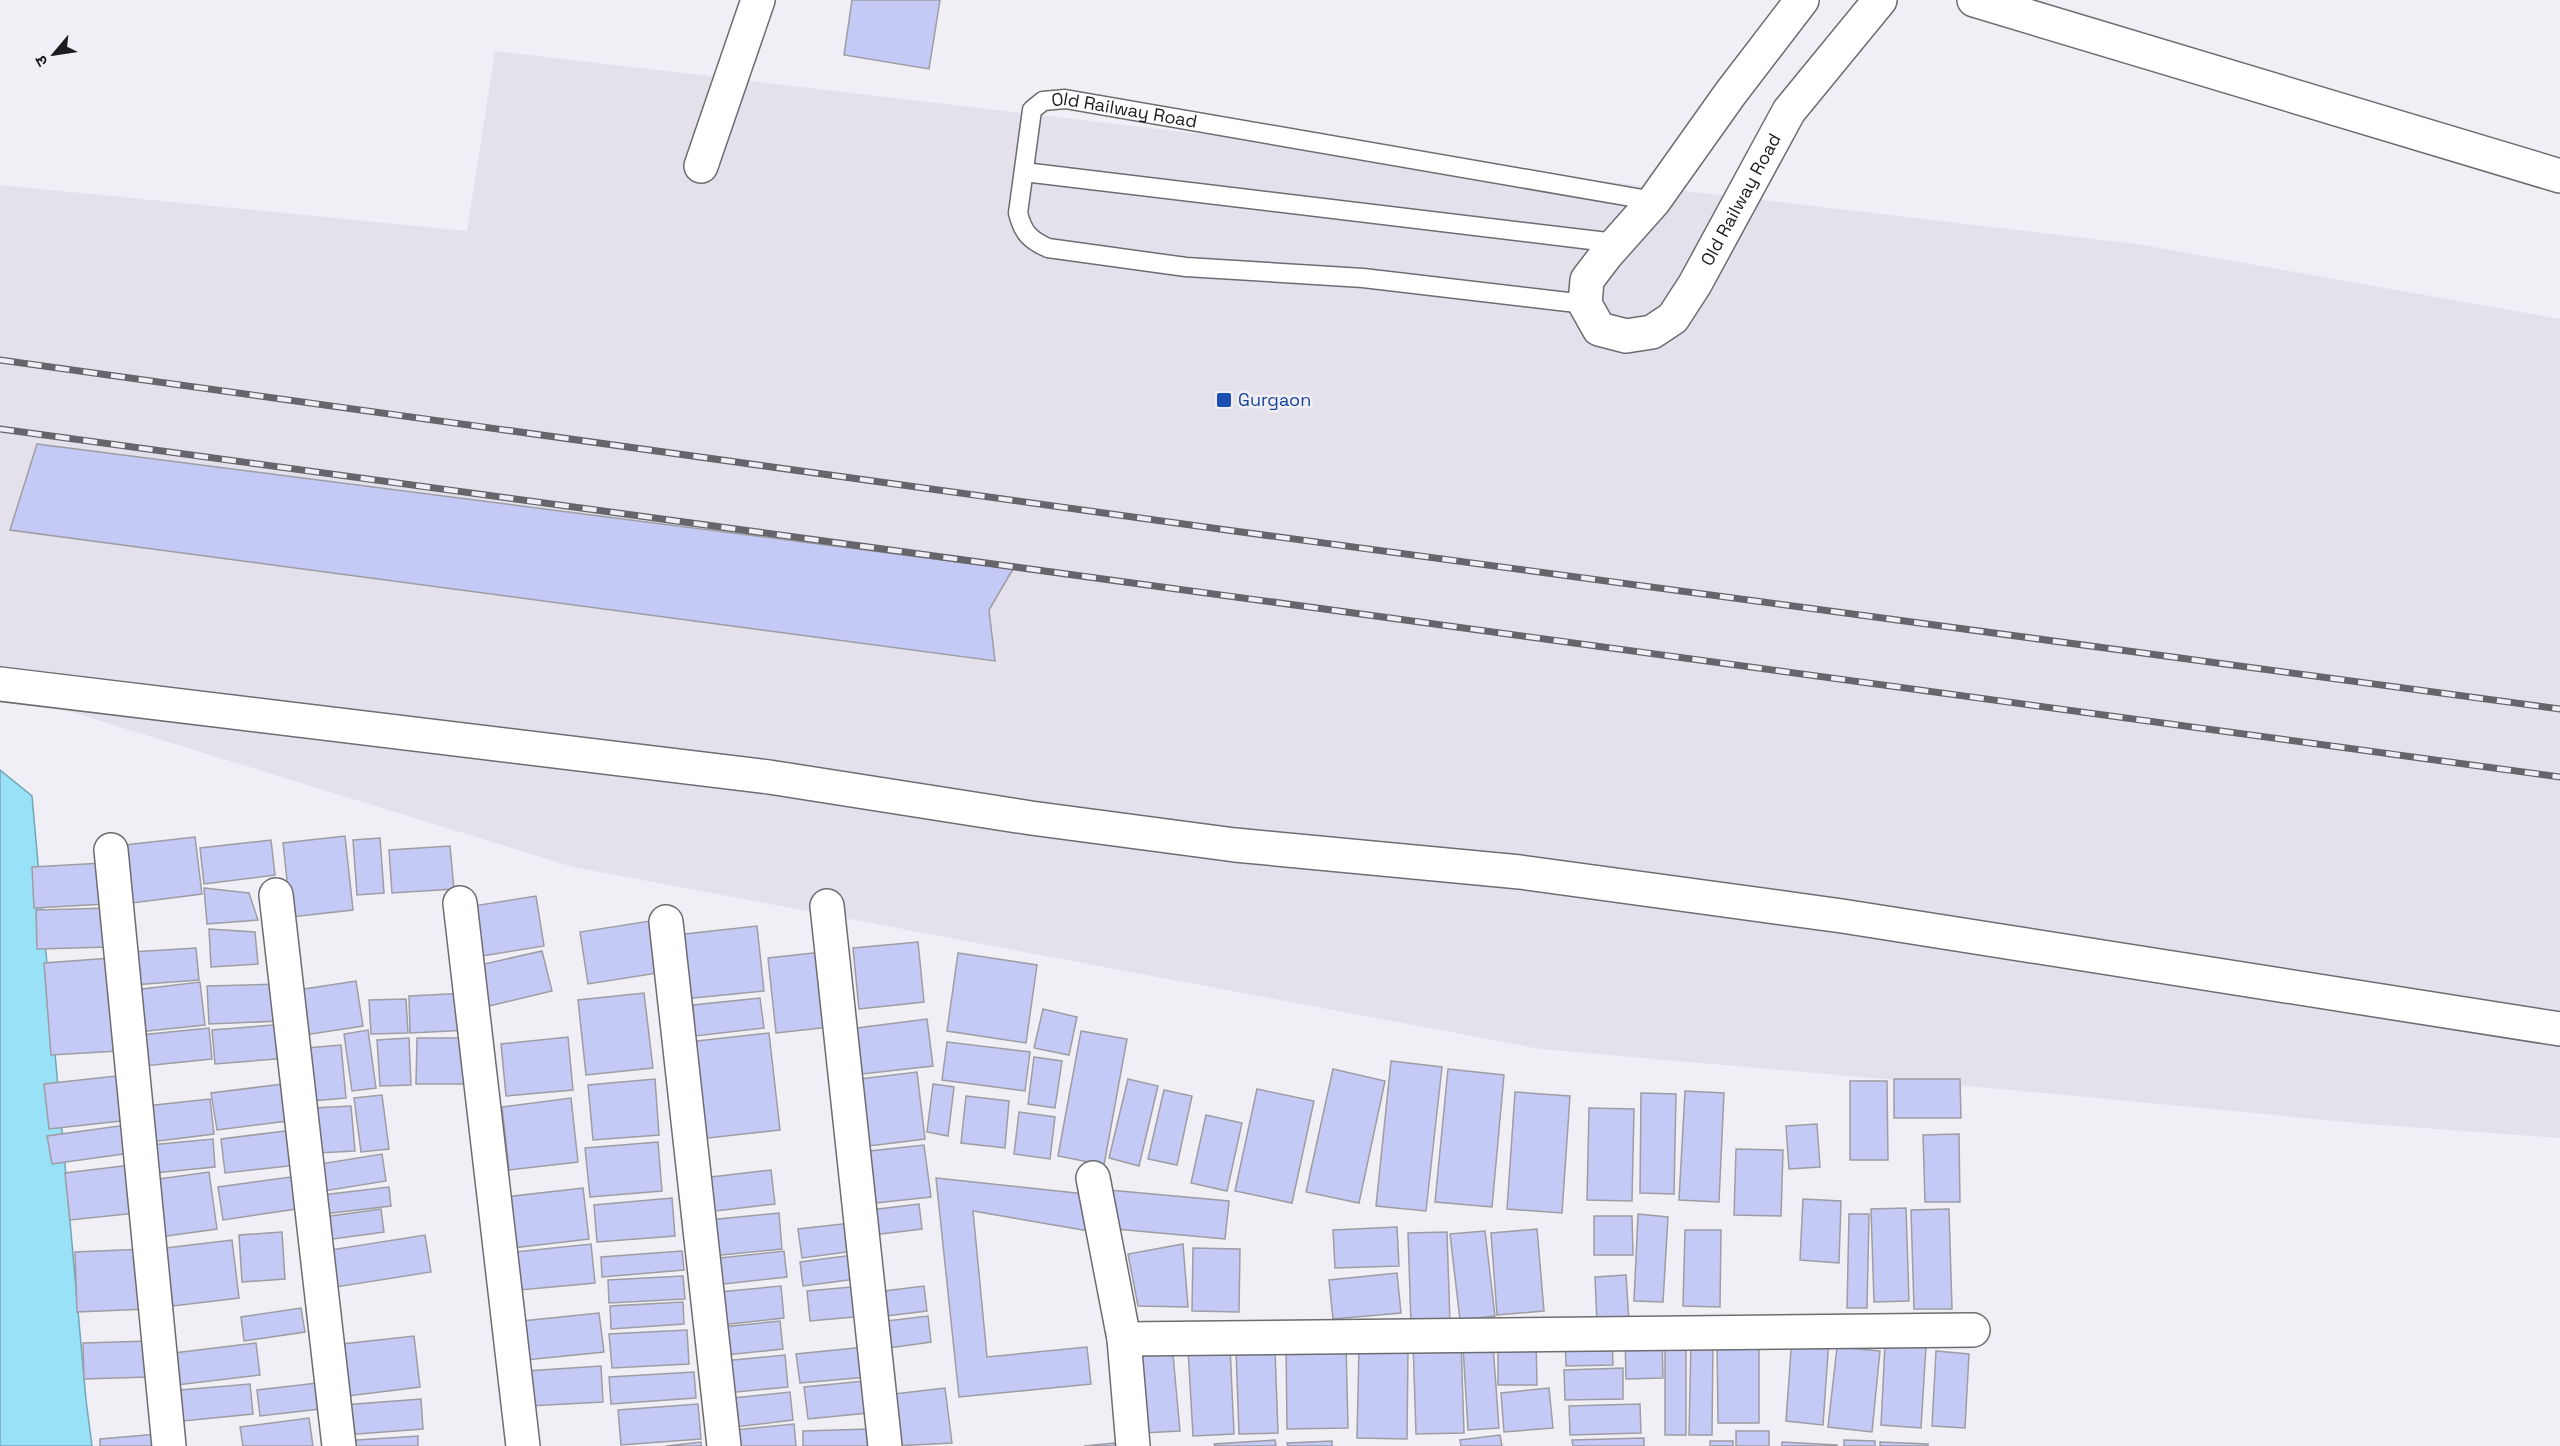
<svg xmlns="http://www.w3.org/2000/svg" width="2560" height="1446" viewBox="0 0 2560 1446" font-family="'Space Grotesk','Noto Sans Devanagari',sans-serif">
	<style>
		.built { fill: #e4e1ed }
		.water { fill: #98e1f7; stroke: #73a6b6; stroke-width: 1.5 }
		.building { fill: #c4c9f5; stroke: #9d9da2; stroke-width: 1.5 }
		.lines { fill: none; stroke-linecap: round; stroke-linejoin: round }
		.service-casing { stroke: #6d6c70; stroke-width: 21 }
		.minor-casing { stroke: #6d6c70; stroke-width: 36 }
		.secondary-casing { stroke: #6d6c70; stroke-width: 36 }
		.service { stroke: #fff; stroke-width: 18 }
		.minor { stroke: #fff; stroke-width: 33 }
		.secondary { stroke: #fff; stroke-width: 33 }
		.rail-casing { stroke: #666569; stroke-width: 7 }
		.rail { stroke: #f0eff5; stroke-width: 4.5; stroke-dasharray: 14; stroke-linecap: butt }
		.transit-dot { fill: #1a4fb4; stroke: #f0eff5; stroke-width: 2 }
		.labels { text-anchor: middle; stroke-width: 5; stroke-linejoin: round; paint-order: stroke }
		.street-label { font-size: 18px; fill: #1c1c1e; stroke: #f0eff5 }
		.transit-label { font-size: 18px; fill: #164399; stroke: #f0eff5; text-anchor: start }
	</style>
	<rect width="100%" height="100%" fill="#f0eff5"/>
	<!-- built -->
	<polygon class="built" points="495,51 2137,244 2560,319 2560,1138 2368,1124 2034,1092 1540,1049 573,867 0,690 0,185 467,231"/>
	<!-- water -->
	<polygon class="water" points="0,770 32,796 86,1400 92,1446 0,1446"/>
	<!-- building -->
	<g class="building">
		<polygon points="852,0 940,0 929,69 844,55"/>
		<polygon points="37,444 1013,569 989,610 995,661 10,530"/>
		<polygon points="345,836 353,910 291,917 283,843"/>
		<polygon points="195,837 202,894 124,904 116,846"/>
		<polygon points="380,838 384,893 357,895 353,840"/>
		<polygon points="271,840 275,875 204,884 200,848"/>
		<polygon points="450,846 454,889 392,893 389,850"/>
		<polygon points="103,863 105,904 34,908 32,867"/>
		<polygon points="204,888 249,893 258,920 207,924"/>
		<polygon points="536,896 544,946 476,957 467,907"/>
		<polygon points="109,908 110,947 37,949 36,910"/>
		<polygon points="650,921 658,973 588,984 580,932"/>
		<polygon points="757,926 764,991 684,999 676,935"/>
		<polygon points="209,929 255,932 258,964 211,967"/>
		<polygon points="918,942 924,1002 859,1009 853,948"/>
		<polygon points="196,948 199,980 133,985 131,952"/>
		<polygon points="542,951 552,991 485,1007 475,966"/>
		<polygon points="822,952 830,1027 776,1033 768,958"/>
		<polygon points="958,953 1037,965 1026,1043 947,1031"/>
		<polygon points="111,958 118,1051 51,1055 44,963"/>
		<polygon points="356,981 363,1026 298,1036 291,991"/>
		<polygon points="200,982 205,1025 138,1032 134,990"/>
		<polygon points="279,984 281,1021 209,1024 207,986"/>
		<polygon points="468,993 470,1030 410,1033 409,996"/>
		<polygon points="644,993 653,1068 586,1075 578,1000"/>
		<polygon points="760,998 764,1028 695,1036 693,1005"/>
		<polygon points="406,999 408,1033 371,1034 369,1000"/>
		<polygon points="1043,1009 1077,1017 1069,1055 1034,1048"/>
		<polygon points="927,1019 933,1066 862,1074 857,1028"/>
		<polygon points="286,1024 288,1058 215,1064 212,1030"/>
		<polygon points="209,1028 212,1059 144,1066 140,1035"/>
		<polygon points="368,1030 376,1088 352,1091 344,1034"/>
		<polygon points="1081,1031 1127,1039 1104,1165 1058,1156"/>
		<polygon points="769,1033 780,1130 699,1139 688,1042"/>
		<polygon points="568,1037 573,1090 506,1096 501,1044"/>
		<polygon points="409,1038 411,1085 380,1086 377,1040"/>
		<polygon points="417,1038 467,1038 468,1084 416,1084"/>
		<polygon points="947,1042 1030,1052 1025,1091 942,1080"/>
		<polygon points="341,1045 346,1098 311,1101 306,1048"/>
		<polygon points="1034,1057 1062,1061 1055,1108 1028,1104"/>
		<polygon points="1391,1061 1442,1067 1426,1211 1376,1206"/>
		<polygon points="1333,1069 1385,1081 1359,1203 1306,1192"/>
		<polygon points="1448,1069 1504,1075 1492,1207 1435,1202"/>
		<polygon points="917,1072 925,1139 869,1146 860,1079"/>
		<polygon points="125,1075 130,1120 49,1129 44,1084"/>
		<polygon points="655,1079 659,1135 593,1140 588,1085"/>
		<polygon points="1128,1079 1158,1086 1139,1166 1109,1158"/>
		<polygon points="1894,1079 1960,1079 1961,1118 1894,1118"/>
		<polygon points="1850,1081 1887,1081 1888,1160 1850,1160"/>
		<polygon points="291,1083 296,1120 217,1130 211,1093"/>
		<polygon points="933,1084 954,1087 948,1136 927,1132"/>
		<polygon points="1257,1089 1314,1101 1292,1203 1235,1191"/>
		<polygon points="1164,1090 1192,1096 1177,1165 1148,1159"/>
		<polygon points="1685,1091 1724,1093 1719,1202 1679,1200"/>
		<polygon points="1515,1092 1570,1096 1562,1213 1507,1209"/>
		<polygon points="1641,1093 1676,1094 1674,1194 1640,1193"/>
		<polygon points="382,1095 389,1149 361,1152 354,1098"/>
		<polygon points="966,1096 1009,1101 1005,1148 961,1143"/>
		<polygon points="571,1098 578,1162 509,1170 502,1107"/>
		<polygon points="210,1099 214,1134 151,1142 146,1106"/>
		<polygon points="351,1106 355,1151 317,1153 313,1108"/>
		<polygon points="1589,1108 1634,1109 1632,1201 1587,1200"/>
		<polygon points="1019,1112 1055,1117 1050,1159 1014,1154"/>
		<polygon points="1206,1115 1242,1123 1227,1191 1191,1183"/>
		<polygon points="1817,1124 1820,1167 1789,1169 1786,1126"/>
		<polygon points="126,1125 130,1153 52,1164 47,1136"/>
		<polygon points="301,1129 306,1164 225,1173 221,1139"/>
		<polygon points="1959,1134 1960,1202 1925,1202 1923,1135"/>
		<polygon points="213,1139 215,1167 154,1173 150,1145"/>
		<polygon points="658,1142 662,1191 590,1197 585,1148"/>
		<polygon points="924,1145 931,1197 876,1203 870,1151"/>
		<polygon points="1736,1149 1783,1150 1781,1216 1734,1215"/>
		<polygon points="382,1154 386,1181 318,1192 314,1165"/>
		<polygon points="139,1164 146,1212 70,1220 65,1173"/>
		<polygon points="771,1170 775,1204 707,1212 703,1178"/>
		<polygon points="209,1172 217,1229 160,1237 152,1180"/>
		<polygon points="298,1176 303,1208 223,1220 218,1187"/>
		<polygon points="936,1178 1085,1194 1089,1231 973,1211 987,1357 1087,1347 1091,1384 959,1397"/>
		<polygon points="389,1187 391,1206 324,1214 322,1195"/>
		<polygon points="583,1188 589,1239 503,1249 496,1198"/>
		<polygon points="1109,1190 1229,1201 1225,1239 1105,1228"/>
		<polygon points="672,1198 675,1236 597,1242 594,1205"/>
		<polygon points="1803,1199 1841,1201 1839,1263 1800,1260"/>
		<polygon points="919,1204 922,1229 873,1235 870,1210"/>
		<polygon points="1906,1208 1909,1301 1874,1302 1871,1209"/>
		<polygon points="381,1209 384,1232 318,1241 316,1218"/>
		<polygon points="1949,1209 1952,1309 1914,1309 1911,1210"/>
		<polygon points="779,1213 782,1249 712,1256 708,1220"/>
		<polygon points="1638,1214 1668,1217 1663,1302 1634,1301"/>
		<polygon points="1849,1214 1869,1214 1867,1308 1847,1308"/>
		<polygon points="1594,1216 1632,1216 1633,1255 1594,1255"/>
		<polygon points="851,1223 854,1251 802,1258 798,1229"/>
		<polygon points="1397,1227 1399,1266 1335,1268 1333,1230"/>
		<polygon points="1537,1229 1544,1311 1497,1315 1491,1233"/>
		<polygon points="1685,1230 1721,1230 1720,1307 1683,1306"/>
		<polygon points="1485,1231 1495,1316 1460,1320 1450,1234"/>
		<polygon points="282,1232 285,1279 242,1282 239,1235"/>
		<polygon points="1447,1232 1450,1323 1411,1324 1408,1233"/>
		<polygon points="425,1235 431,1272 330,1288 324,1251"/>
		<polygon points="232,1240 239,1298 173,1306 166,1248"/>
		<polygon points="591,1244 595,1283 509,1291 505,1253"/>
		<polygon points="1183,1244 1188,1307 1138,1306 1128,1254"/>
		<polygon points="1193,1248 1240,1249 1239,1312 1192,1311"/>
		<polygon points="145,1249 148,1309 77,1312 75,1252"/>
		<polygon points="682,1251 684,1270 602,1277 601,1257"/>
		<polygon points="784,1251 787,1277 715,1285 711,1259"/>
		<polygon points="853,1255 856,1279 803,1286 800,1262"/>
		<polygon points="1397,1273 1401,1313 1333,1319 1329,1280"/>
		<polygon points="1626,1275 1629,1322 1597,1324 1595,1277"/>
		<polygon points="683,1276 685,1299 609,1303 608,1280"/>
		<polygon points="781,1286 784,1318 713,1326 708,1293"/>
		<polygon points="862,1286 865,1316 810,1321 807,1291"/>
		<polygon points="924,1286 927,1311 878,1317 876,1292"/>
		<polygon points="683,1302 684,1324 611,1329 610,1306"/>
		<polygon points="301,1308 305,1332 244,1341 241,1317"/>
		<polygon points="599,1313 604,1352 526,1360 522,1321"/>
		<polygon points="928,1316 931,1342 882,1349 879,1322"/>
		<polygon points="780,1321 783,1349 716,1356 712,1328"/>
		<polygon points="687,1330 689,1364 612,1368 609,1334"/>
		<polygon points="1612,1334 1613,1365 1566,1366 1565,1336"/>
		<polygon points="414,1336 420,1387 340,1397 333,1345"/>
		<polygon points="1662,1336 1663,1378 1626,1379 1625,1338"/>
		<polygon points="1792,1336 1829,1339 1823,1425 1786,1421"/>
		<polygon points="1536,1338 1537,1385 1498,1385 1498,1339"/>
		<polygon points="1717,1339 1759,1339 1759,1423 1718,1423"/>
		<polygon points="1461,1340 1464,1433 1416,1434 1413,1342"/>
		<rect x="1665" y="1340" width="21" height="95"/>
		<polygon points="149,1341 149,1377 84,1379 83,1343"/>
		<polygon points="1691,1341 1713,1342 1712,1435 1689,1435"/>
		<polygon points="256,1343 260,1375 177,1385 174,1353"/>
		<polygon points="1172,1344 1180,1431 1143,1433 1136,1347"/>
		<polygon points="1885,1344 1926,1346 1921,1428 1881,1425"/>
		<polygon points="1286,1345 1346,1345 1348,1428 1287,1429"/>
		<polygon points="1493,1345 1499,1428 1468,1430 1463,1347"/>
		<polygon points="1230,1346 1234,1434 1193,1436 1188,1349"/>
		<polygon points="865,1347 868,1377 800,1383 796,1354"/>
		<polygon points="1359,1347 1408,1348 1407,1439 1357,1438"/>
		<polygon points="1837,1347 1880,1351 1872,1432 1828,1427"/>
		<polygon points="1275,1349 1278,1433 1239,1434 1236,1350"/>
		<polygon points="1936,1351 1969,1354 1965,1428 1932,1426"/>
		<polygon points="785,1355 788,1387 727,1393 724,1361"/>
		<polygon points="601,1366 603,1402 529,1406 526,1371"/>
		<polygon points="1623,1368 1623,1399 1565,1400 1564,1370"/>
		<polygon points="694,1372 696,1398 611,1404 609,1377"/>
		<polygon points="864,1381 868,1413 808,1419 804,1387"/>
		<polygon points="317,1383 320,1409 260,1416 257,1390"/>
		<polygon points="250,1384 253,1414 183,1421 180,1390"/>
		<polygon points="945,1388 952,1443 892,1446 886,1395"/>
		<polygon points="1549,1388 1553,1428 1504,1432 1501,1393"/>
		<polygon points="790,1392 793,1420 727,1428 723,1399"/>
		<polygon points="421,1399 423,1429 344,1435 342,1405"/>
		<polygon points="698,1404 701,1439 621,1445 618,1410"/>
		<polygon points="1640,1404 1641,1433 1570,1435 1569,1406"/>
		<polygon points="309,1418 313,1446 243,1446 240,1427"/>
		<polygon points="794,1424 796,1446 727,1446 725,1431"/>
		<polygon points="869,1429 870,1446 803,1446 803,1431"/>
		<rect x="1736" y="1431" width="33" height="15"/>
		<polygon points="158,1434 158,1446 100,1446 100,1439"/>
		<polygon points="1500,1435 1502,1446 1461,1446 1460,1440"/>
		<polygon points="418,1436 418,1446 342,1446 342,1441"/>
		<polygon points="1644,1438 1644,1446 1573,1446 1572,1440"/>
		<polygon points="1275,1440 1276,1446 1215,1446 1214,1444"/>
		<polygon points="1844,1440 1875,1441 1875,1446 1844,1446"/>
		<polygon points="1332,1441 1332,1446 1288,1446 1287,1443"/>
		<rect x="1710" y="1441" width="23" height="5"/>
		<polygon points="701,1442 701,1446 666,1446"/>
		<polygon points="1782,1442 1837,1445 1837,1446 1782,1446"/>
		<polygon points="1880,1442 1928,1444 1928,1446 1880,1446"/>
		<polygon points="1114,1443 1114,1446 1084,1446"/>
	</g>
	<g class="lines">
		<defs>
			<g id="service">
				<polyline points="1024,172 1616,243"/>
				<path id="s1" d="M1585,304L1363,278L1186,267L1048,248C1030,240 1023,233 1018,213L1032,110L1043,101L1065,99L1654,201"/>
			</g>
			<g id="minor">
				<polyline points="1974,0 2560,176"/>
				<polyline points="701,166 758,0"/>
				<polyline points="0,684 769,777 1031,818 1235,845 1520,872 1842,916 2560,1029"/>
				<polyline points="111,850 169,1446"/>
				<polyline points="276,895 339,1446"/>
				<polyline points="460,903 523,1446"/>
				<polyline points="827,906 885,1446"/>
				<polyline points="666,922 724,1446"/>
				<polyline points="1093,1178 1124,1339 1133,1446"/>
				<polyline points="1124,1339 1973,1330"/>
			</g>
			<g id="secondary">
				<path id="s2" d="M1802,0L1730,94L1654,201L1606,255L1587,280L1585,304L1599,329L1626,336L1652,332L1673,318L1695,284L1789,111L1880,0"/>
			</g>
		</defs>
		<!-- service casing -->
		<use href="#service" class="service-casing"/>
		<!-- minor casing -->
		<use href="#minor" class="minor-casing"/>
		<!-- secondary casing -->
		<use href="#secondary" class="secondary-casing"/>
		<!-- service -->
		<use href="#service" class="service"/>
		<!-- minor -->
		<use href="#minor" class="minor"/>
		<!-- secondary -->
		<use href="#secondary" class="secondary"/>
		<defs>
			<g id="rail">
				<polyline points="0,360 1234,531 2560,709"/>
				<polyline points="0,429 2560,777"/>
			</g>
		</defs>
		<!-- rail casing -->
		<use href="#rail" class="rail-casing"/>
		<!-- rail -->
		<use href="#rail" class="rail"/>
	</g>
	<!-- markers -->
	<rect class="transit-dot" x="1216" y="392" width="16" height="16" rx="3"/>
	<g class="labels">
		<!-- street labels -->
		<g class="street-label">
			<text dy="6" stroke="none"><textPath href="#s1" startOffset="789">Old Railway Road</textPath></text>
			<text dy="6" stroke="none"><textPath href="#s2" startOffset="622">Old Railway Road</textPath></text>
		</g>
		<!-- transit labels -->
		<g class="transit-label">
			<text x="1238" y="406">Gurgaon</text>
		</g>
	</g>
	<!-- north arrow -->
	<g transform="translate(54 54) rotate(241)" stroke="#f0eff5" stroke-width="4.5" paint-order="stroke">
	<path d="M0-4.5L10 22L0 15L-10 22Z" fill="#1c1c1e"/>
	<text y="-9" font-size="16" font-weight="bold" text-anchor="middle" fill="#1c1c1e">उ</text>
	</g>
</svg>
